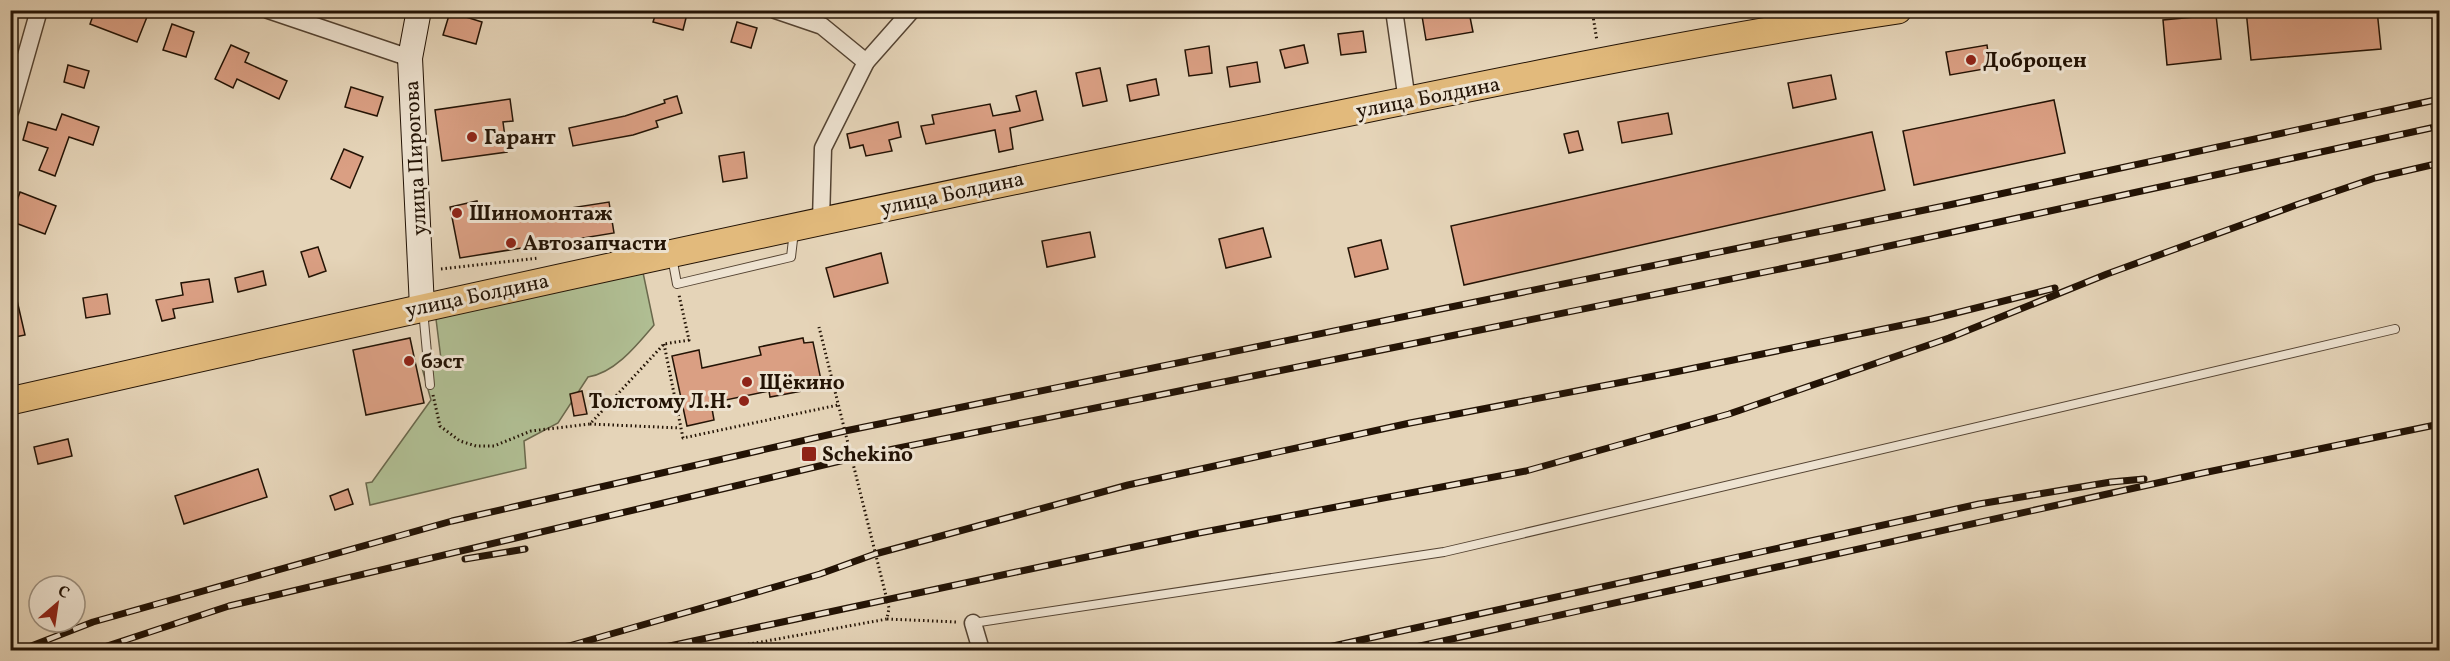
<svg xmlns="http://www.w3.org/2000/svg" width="2450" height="661" viewBox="0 0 2450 661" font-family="Vollkorn,serif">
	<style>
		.green { fill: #b0be93; stroke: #6a684c; stroke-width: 1.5 }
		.building { fill: #da9f83; stroke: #231305; stroke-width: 1.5 }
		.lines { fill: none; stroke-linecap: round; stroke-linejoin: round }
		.lane-casing { stroke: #544332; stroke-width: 10 }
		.street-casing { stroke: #544332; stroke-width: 19 }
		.secondary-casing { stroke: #231305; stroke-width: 26 }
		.primary-casing { stroke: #231305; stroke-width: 29 }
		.path { stroke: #231305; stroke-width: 3; stroke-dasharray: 1.5 3; stroke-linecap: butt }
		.lane { stroke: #eee3d1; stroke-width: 8 }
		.street { stroke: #eee3d1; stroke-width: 16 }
		.secondary { stroke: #eee3d1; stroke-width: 24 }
		.primary { stroke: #e2ba7c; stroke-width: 27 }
		.rail-casing { stroke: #231305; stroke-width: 7 }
		.rail { stroke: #eee3d1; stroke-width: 4.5; stroke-dasharray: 14; stroke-linecap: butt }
		.poi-dot { fill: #8f2418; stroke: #eee3d1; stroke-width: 2 }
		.labels { text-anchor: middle; stroke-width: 6; stroke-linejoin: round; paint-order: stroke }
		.poi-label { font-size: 21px; font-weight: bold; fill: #231305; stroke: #eee3d1; text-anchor: start }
		.street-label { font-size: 21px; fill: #231305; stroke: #eee3d1 }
	</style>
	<rect width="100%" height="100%" fill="#e5d4b8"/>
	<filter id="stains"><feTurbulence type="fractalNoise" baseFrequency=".00333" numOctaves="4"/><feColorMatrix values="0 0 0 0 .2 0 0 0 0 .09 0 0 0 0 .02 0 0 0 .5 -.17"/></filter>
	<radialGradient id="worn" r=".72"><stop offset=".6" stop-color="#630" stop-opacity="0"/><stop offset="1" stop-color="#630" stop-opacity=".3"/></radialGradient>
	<!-- green -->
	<path class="green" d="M641,263L654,325C637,345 615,373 588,377L558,423L524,441L526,468L370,505L366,483L372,482L431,400L422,368L441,359L435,311Z"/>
	<!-- building -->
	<g class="building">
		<polygon points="95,10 131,10 147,17 137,42 90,24"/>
		<polygon points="657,10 688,10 683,30 653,22"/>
		<polygon points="1421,10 1439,10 1440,17 1469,12 1473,32 1426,40"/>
		<polygon points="2246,10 2377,10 2381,49 2251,60"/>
		<polygon points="450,12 482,22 476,44 443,35"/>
		<polygon points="2216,15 2221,59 2167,65 2163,20"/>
		<polygon points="737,22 757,28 751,48 731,42"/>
		<polygon points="172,24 194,32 186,57 163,50"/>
		<polygon points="1363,31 1366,52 1341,55 1338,34"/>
		<polygon points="231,45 249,53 245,62 287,81 279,99 237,79 233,88 215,79"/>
		<polygon points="1304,45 1308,63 1285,68 1280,50"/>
		<polygon points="1987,45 1990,68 1950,75 1946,52"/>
		<polygon points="1209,46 1212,73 1189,76 1185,50"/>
		<polygon points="1257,62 1260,82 1230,87 1227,67"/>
		<polygon points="68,65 89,71 84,88 64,82"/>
		<polygon points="1100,68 1107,101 1083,106 1076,73"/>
		<polygon points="1831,75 1836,99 1793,108 1788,83"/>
		<polygon points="1156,79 1159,95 1130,101 1127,85"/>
		<polygon points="351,87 383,97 377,116 345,107"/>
		<polygon points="1036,91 1043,120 1010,128 1013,149 999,152 995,130 926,144 921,126 934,124 932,115 990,104 993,116 1020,111 1016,96"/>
		<polygon points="677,96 682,113 656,121 658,127 633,135 573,146 569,128 625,116 665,103 664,100"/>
		<polygon points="510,99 513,121 503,122 507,152 442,161 435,110"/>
		<polygon points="2054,100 2065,153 1914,185 1903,131"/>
		<polygon points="1668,113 1672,134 1622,143 1618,122"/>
		<polygon points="62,114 99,127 93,145 69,137 55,176 39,170 48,148 23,140 28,122 56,130"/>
		<polygon points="898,122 901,137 889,140 892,151 866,156 863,145 850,148 847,134"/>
		<polygon points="1578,131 1583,150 1569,153 1564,134"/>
		<polygon points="1872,132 1885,190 1464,285 1451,226"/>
		<polygon points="344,149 363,157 350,188 331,179"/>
		<polygon points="744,152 747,178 723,182 719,156"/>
		<polygon points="20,192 56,206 45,234 10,221"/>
		<polygon points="477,201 480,217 512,210 513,217 609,202 614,233 460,258 450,207"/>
		<polygon points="1263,228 1271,257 1226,268 1219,239"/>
		<polygon points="1090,232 1095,257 1047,267 1042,241"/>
		<polygon points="1381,240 1388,269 1355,277 1348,248"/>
		<polygon points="318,247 326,271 309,277 301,252"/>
		<polygon points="881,253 888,283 834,297 826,268"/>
		<polygon points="263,271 266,285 238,292 235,278"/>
		<polygon points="209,279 213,302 173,309 175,318 162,321 156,300 183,295 181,283"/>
		<polygon points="107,294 110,314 86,318 83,298"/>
		<polygon points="16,296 25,335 10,338 10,297"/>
		<polygon points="410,338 424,403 366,415 353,350"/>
		<polygon points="803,338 804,343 813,342 821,380 812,383 813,389 770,397 769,391 711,403 714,420 687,426 672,356 699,350 702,368 761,355 759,347"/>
		<polygon points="582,391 587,414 574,416 570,394"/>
		<polygon points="68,439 72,456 38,464 34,447"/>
		<polygon points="258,469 267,497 184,524 175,496"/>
		<polygon points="348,489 353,504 335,510 330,496"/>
	</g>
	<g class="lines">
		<defs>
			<g id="lane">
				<polyline points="672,257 677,284 791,257 794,231"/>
				<polyline points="423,310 430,385"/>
				<polyline points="973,623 1444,552 2395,329"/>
			</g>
			<g id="street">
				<polyline points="268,10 410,58"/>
				<polyline points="775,10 822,26 866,62"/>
				<polyline points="1394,10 1407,101"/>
				<polyline points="10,112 39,10"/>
				<polyline points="821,221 823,148 866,62 912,10"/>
				<polyline points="973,623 981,650"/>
			</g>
			<polyline id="secondary" points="419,10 410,58 422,307"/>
			<path id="primary" d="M10,401C413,309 817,220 1222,138C1447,93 1671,44 1898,10"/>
		</defs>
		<!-- lane casing -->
		<use href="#lane" class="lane-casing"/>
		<!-- street casing -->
		<use href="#street" class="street-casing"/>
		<!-- secondary casing -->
		<use href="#secondary" class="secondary-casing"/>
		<!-- primary casing -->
		<use href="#primary" class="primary-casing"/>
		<!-- path -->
		<g class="path">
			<polyline points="1592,10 1597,41"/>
			<polyline points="441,269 539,258"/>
			<polyline points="664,344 683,438 838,405"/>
			<polyline points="433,395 440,426 460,441 476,446 494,446 531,431 590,424 664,344 689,340 679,295"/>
			<polyline points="590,424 680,428"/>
			<polyline points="887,619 957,622"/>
			<polyline points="717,650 887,619 889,608 819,327"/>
		</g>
		<!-- lane -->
		<use href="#lane" class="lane"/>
		<!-- street -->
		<use href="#street" class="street"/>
		<!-- secondary -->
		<use href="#secondary" class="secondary"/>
		<!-- primary -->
		<use href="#primary" class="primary"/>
		<defs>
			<g id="rail">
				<polyline points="465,559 525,549"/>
				<polyline points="21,650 93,622 452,521 845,431 1949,205 2440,99"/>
				<polyline points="95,650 229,606 874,453 1834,258 2440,126"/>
				<polyline points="542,650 569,646 820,574 875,554 1128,485 1410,423 1675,372 1932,319 2055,288"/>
				<polyline points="651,650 1199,533 1526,471 1729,414 1949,338 2107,274 2296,205 2375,178 2440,163"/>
				<polyline points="1315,650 1979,504 2111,482 2144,479"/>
				<polyline points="1402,650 2198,474 2440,424"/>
			</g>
		</defs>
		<!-- rail casing -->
		<use href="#rail" class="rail-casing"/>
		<!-- rail -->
		<use href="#rail" class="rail"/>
	</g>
	<!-- markers -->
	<g class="poi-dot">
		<circle cx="1971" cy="60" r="6"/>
		<circle cx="472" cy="137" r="6"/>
		<circle cx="457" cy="213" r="6"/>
		<circle cx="511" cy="243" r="6"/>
		<circle cx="409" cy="361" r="6"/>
		<circle cx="747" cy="382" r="6"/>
		<circle cx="744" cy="401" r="6"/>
		<rect x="801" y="446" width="16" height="16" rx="3"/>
	</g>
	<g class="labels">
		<!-- poi labels -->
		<g class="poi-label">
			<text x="1983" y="67">Доброцен</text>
			<text x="484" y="144">Гарант</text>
			<text x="469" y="220">Шиномонтаж</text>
			<text x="523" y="250">Автозапчасти</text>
			<text x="421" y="368">бэст</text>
			<text x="759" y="389">Щёкино</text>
			<text x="732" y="408" text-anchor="end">Толстому Л.Н.</text>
			<text x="822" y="461">Schekino</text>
		</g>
		<!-- street labels -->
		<g class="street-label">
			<text transform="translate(1428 97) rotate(-11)" y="7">улица Болдина</text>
			<text transform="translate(415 158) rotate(-93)" y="7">улица Пирогова</text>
			<text transform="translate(952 193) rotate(-12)" y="7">улица Болдина</text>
			<text transform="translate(477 295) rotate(-12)" y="7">улица Болдина</text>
		</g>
	</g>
	<!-- margin -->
	<rect width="2450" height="661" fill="none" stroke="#e5d4b8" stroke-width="36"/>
	<rect x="12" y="12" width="2426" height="637" fill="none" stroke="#231305" stroke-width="3"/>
	<rect x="18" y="18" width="2414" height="625" fill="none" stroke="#231305" stroke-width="1.5"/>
	<!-- north arrow -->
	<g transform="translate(57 604) rotate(29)"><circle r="28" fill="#eee3d1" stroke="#9d907f" stroke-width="1.5"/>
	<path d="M0-4.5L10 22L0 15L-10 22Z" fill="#8f2418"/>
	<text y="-9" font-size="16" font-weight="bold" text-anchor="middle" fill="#231305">С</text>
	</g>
	<rect width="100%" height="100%" filter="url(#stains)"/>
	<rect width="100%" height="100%" fill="url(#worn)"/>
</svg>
